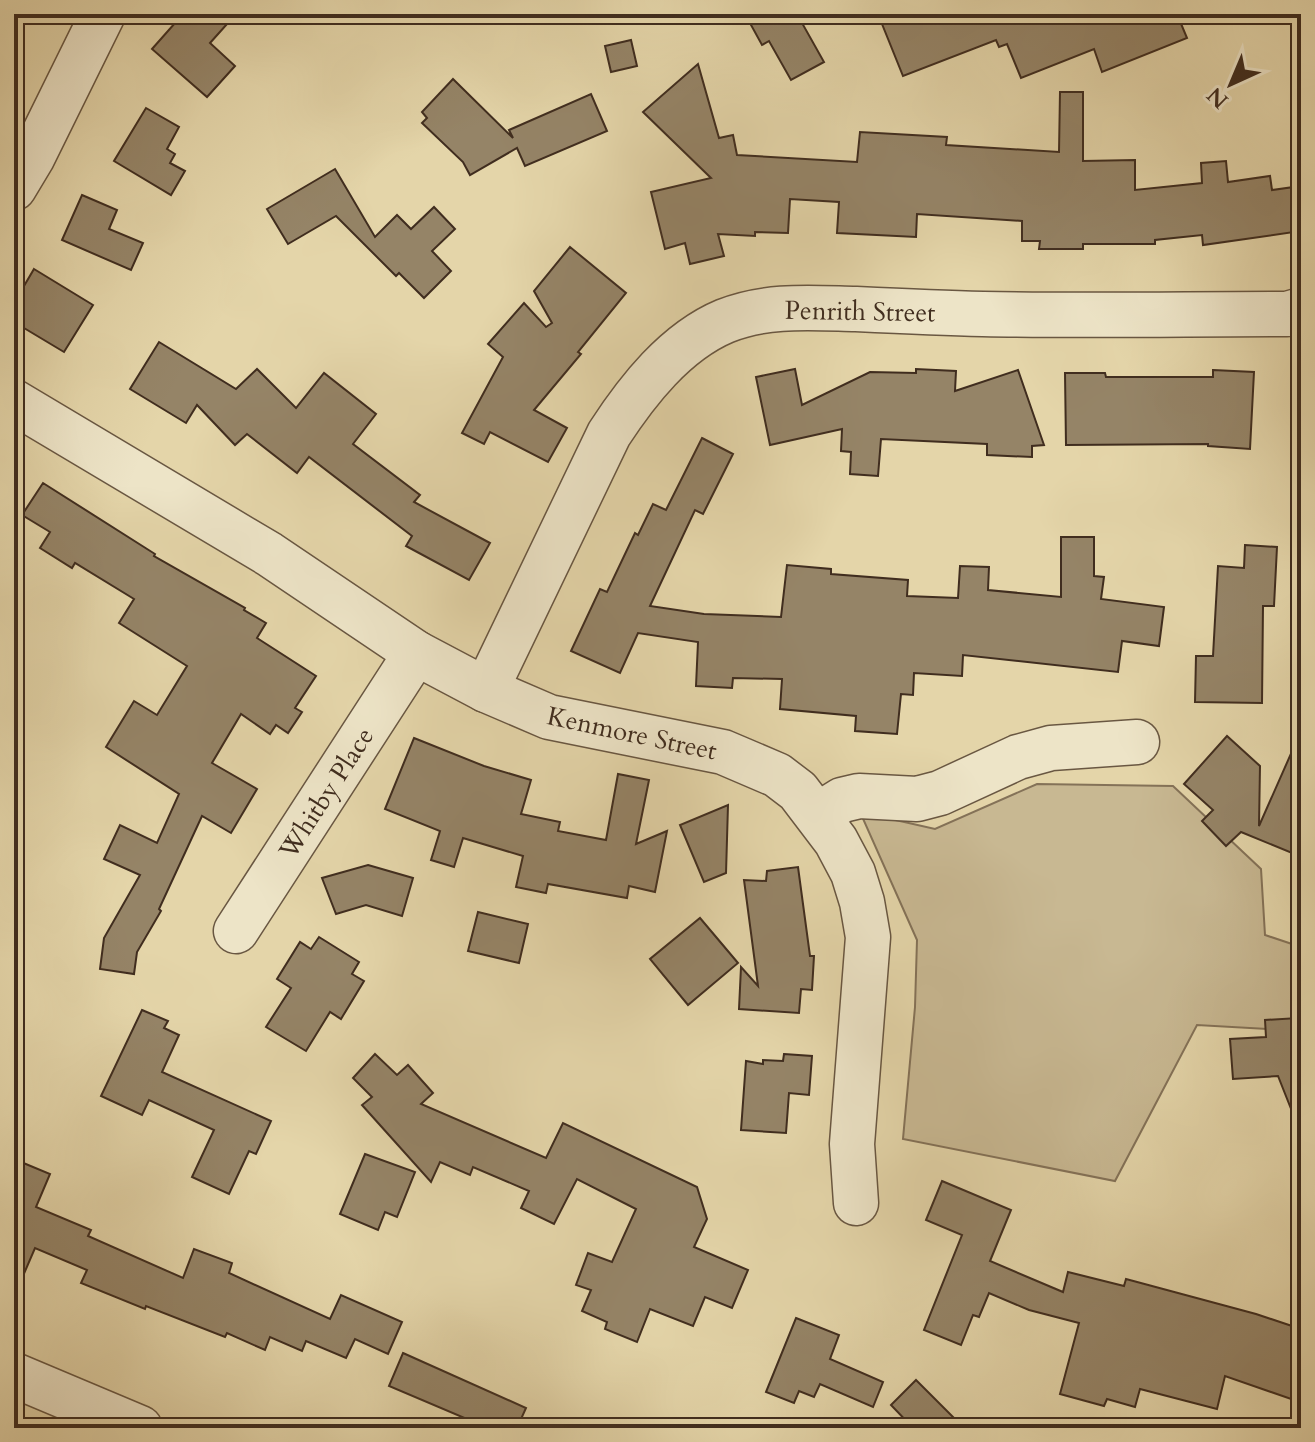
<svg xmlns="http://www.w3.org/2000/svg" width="1315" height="1442" viewBox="0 0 1315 1442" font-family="Cardo,serif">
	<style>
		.green { fill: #c8b892; stroke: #847258; stroke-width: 2 }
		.building { fill: #958467; stroke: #402d1f; stroke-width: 2 }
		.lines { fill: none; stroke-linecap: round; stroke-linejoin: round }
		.minor-casing { stroke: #695742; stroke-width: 47 }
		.minor { stroke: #ede4c7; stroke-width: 44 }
		.labels { text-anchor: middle; stroke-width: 7; stroke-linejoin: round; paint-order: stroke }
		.street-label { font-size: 26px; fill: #402d1f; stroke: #ede4c7 }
	</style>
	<rect width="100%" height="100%" fill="#e4d5a9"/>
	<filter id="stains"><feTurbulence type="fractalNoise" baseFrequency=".0025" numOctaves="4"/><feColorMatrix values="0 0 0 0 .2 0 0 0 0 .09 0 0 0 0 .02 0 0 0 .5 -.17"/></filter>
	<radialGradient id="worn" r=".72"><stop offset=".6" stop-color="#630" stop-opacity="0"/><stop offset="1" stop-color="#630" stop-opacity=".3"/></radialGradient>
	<!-- green -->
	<polygon class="green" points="1037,784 1173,786 1261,869 1265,935 1301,947 1301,1031 1197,1025 1115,1181 903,1139 915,1007 917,940 860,812 935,829"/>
	<!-- building -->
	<g class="building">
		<polygon points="183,14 236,14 210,43 235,66 207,97 152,49"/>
		<polygon points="745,14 818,14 802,23 824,62 791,80 769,41 762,45"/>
		<polygon points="878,14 1177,14 1187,38 1102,72 1094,49 1021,78 1007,44 999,47 996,40 903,76"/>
		<polygon points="631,40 637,66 611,72 605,46"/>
		<polygon points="698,64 719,138 733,135 737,155 857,162 860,132 947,137 946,145 1059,152 1060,92 1083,92 1083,161 1135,160 1135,190 1202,183 1201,163 1226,161 1228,182 1270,176 1272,190 1301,186 1301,231 1203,245 1202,235 1155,240 1155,244 1083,244 1083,249 1039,249 1040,241 1022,241 1022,221 917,214 916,237 837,233 839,202 790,199 788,233 755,232 755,236 718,234 724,256 690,264 685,243 665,249 651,192 711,178 643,112"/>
		<polygon points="453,79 513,138 509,130 591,94 607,131 525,166 517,148 470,175 463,162 422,123 427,118 422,112"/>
		<polygon points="146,108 179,127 167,149 175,154 170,163 185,171 171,195 114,161"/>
		<polygon points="335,169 375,237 397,215 411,229 434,207 455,229 432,251 451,271 424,298 399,273 396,276 336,216 288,244 267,209"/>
		<polygon points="82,195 117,210 109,229 143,243 131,270 62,240"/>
		<polygon points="570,247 626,293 578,352 581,354 534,410 567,428 548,462 490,432 484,444 462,433 503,357 488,344 524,303 546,327 552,323 534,291"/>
		<polygon points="34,269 93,305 64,352 14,322 14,303"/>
		<polygon points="159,342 236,389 257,369 296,408 324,373 376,414 353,444 420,495 414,502 490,543 469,580 406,546 412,536 309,457 297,473 247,434 235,445 197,405 186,423 130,389"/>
		<polygon points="795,369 802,405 870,372 916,373 916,369 956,371 955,391 1018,370 1044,445 1032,446 1032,457 987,455 987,444 881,439 878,476 850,474 851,452 841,451 842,429 770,445 756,377"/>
		<polygon points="1213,370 1254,372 1250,449 1208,446 1208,444 1066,445 1065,373 1105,373 1106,377 1213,377"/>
		<polygon points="702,438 733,454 703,514 695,510 650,606 704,614 781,617 787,565 831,569 831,574 908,580 907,596 958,598 960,566 989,567 988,590 1061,597 1061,537 1094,537 1094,576 1104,577 1101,599 1164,607 1159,646 1122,641 1118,672 963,655 962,676 914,673 913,695 901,694 897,734 855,731 856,716 780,709 782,679 733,678 732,688 696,686 698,642 638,633 620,673 571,651 600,589 607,592 635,533 638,535 653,504 666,510"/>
		<polygon points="43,483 155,554 154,556 245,608 244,610 266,623 257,638 316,676 295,708 302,712 288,733 276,725 270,734 241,714 212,763 257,789 231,833 202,816 159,909 161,911 137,952 134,974 100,969 104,938 140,875 104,859 120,825 157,843 179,794 106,747 134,701 157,715 187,666 119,623 134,599 75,563 72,568 40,548 50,532 22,515"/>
		<polygon points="1245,545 1277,547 1274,606 1263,606 1262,703 1195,702 1196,656 1213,656 1218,566 1244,568"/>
		<polygon points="1301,731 1301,832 1292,853 1241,832 1226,846 1202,821 1213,810 1184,784 1227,736 1260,766 1259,826"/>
		<polygon points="414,738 484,766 531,780 521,814 560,822 558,831 606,840 618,774 649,780 636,844 667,831 655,892 629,886 627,898 548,884 546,893 516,887 523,856 463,838 454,867 431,860 440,831 385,809"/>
		<polygon points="728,805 726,873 704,882 680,825"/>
		<polygon points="368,865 413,878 402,916 366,905 336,914 322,878"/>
		<polygon points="798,867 810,956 814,956 812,990 801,989 799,1013 739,1009 741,967 758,986 744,880 766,881 767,871"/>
		<polygon points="478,912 528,924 519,963 468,951"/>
		<polygon points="700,918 738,963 688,1005 650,959"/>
		<polygon points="319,937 359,962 352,974 364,981 341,1019 330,1012 306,1051 266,1027 291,988 277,979 300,942 311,949"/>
		<polygon points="142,1010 168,1021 164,1028 179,1035 162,1072 271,1121 256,1154 249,1151 229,1194 192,1177 214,1130 149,1100 142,1115 101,1096"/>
		<polygon points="1298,1018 1301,1064 1299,1129 1278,1076 1233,1079 1230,1039 1266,1037 1265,1020"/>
		<polygon points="375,1054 397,1075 408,1065 433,1093 421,1104 546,1158 563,1123 697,1187 707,1219 694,1247 748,1270 732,1308 705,1297 693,1326 650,1309 637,1342 605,1329 607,1322 582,1311 591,1290 576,1285 588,1253 612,1262 636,1209 577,1179 554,1224 521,1208 529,1191 473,1167 470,1175 440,1162 431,1182 362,1105 372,1097 353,1078"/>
		<polygon points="784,1054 812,1056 809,1095 789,1093 786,1133 741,1130 746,1061 763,1064 763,1060 783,1061"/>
		<polygon points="365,1154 415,1172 397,1217 385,1212 378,1230 340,1214"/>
		<polygon points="21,1162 50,1174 36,1207 91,1230 88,1236 183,1278 194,1249 232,1263 229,1273 330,1319 341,1295 402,1322 388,1354 355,1339 346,1358 306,1341 302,1351 270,1337 265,1350 227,1333 225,1337 146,1306 145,1309 81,1283 87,1270 35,1248 14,1297 14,1178"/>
		<polygon points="942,1181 1011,1210 990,1261 1063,1292 1068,1272 1124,1286 1126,1279 1256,1314 1301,1329 1301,1381 1294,1400 1225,1376 1217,1409 1140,1389 1135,1407 1107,1399 1104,1406 1060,1394 1079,1323 1029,1310 989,1293 979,1317 973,1315 961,1345 924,1330 962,1235 926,1220"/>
		<polygon points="796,1318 839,1335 830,1359 883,1382 873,1407 820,1384 814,1397 799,1391 794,1403 766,1392"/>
		<polygon points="403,1353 526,1408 517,1428 488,1428 389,1386"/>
		<polygon points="916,1380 964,1428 913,1428 891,1405"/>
	</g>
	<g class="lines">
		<defs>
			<g id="minor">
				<polyline points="14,188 32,158 103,14"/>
				<polyline points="14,402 269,554 416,653 486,690 549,717 723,752 777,775 798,791 836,841 853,873 862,902 868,937 852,1144 856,1203"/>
				<path d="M486,690L609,434C637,391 675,342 725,321C768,304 811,308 856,309C898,311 941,313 983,314C1084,316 1186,314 1287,314L1301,310"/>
				<polyline points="818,815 842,800 859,796 917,799 940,793 1018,757 1051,748 1137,742"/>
				<polyline points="236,931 416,653"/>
				<polyline points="14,1375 140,1428"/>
			</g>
		</defs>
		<!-- minor casing -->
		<use href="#minor" class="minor-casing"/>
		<!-- minor -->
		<use href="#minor" class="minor"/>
	</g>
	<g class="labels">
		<!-- street labels -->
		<g class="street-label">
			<text transform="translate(860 311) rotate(1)" y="9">Penrith Street</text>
			<text transform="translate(632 733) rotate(12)" y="9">Kenmore Street</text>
			<text transform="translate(326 793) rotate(-57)" y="9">Whitby Place</text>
		</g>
	</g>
	<!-- margin -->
	<rect width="1315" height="1442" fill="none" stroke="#e4d5a9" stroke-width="48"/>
	<rect x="16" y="16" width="1283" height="1410" fill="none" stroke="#402d1f" stroke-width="4"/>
	<rect x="24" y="24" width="1267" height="1394" fill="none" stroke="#402d1f" stroke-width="2"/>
	<!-- north arrow -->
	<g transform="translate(1231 84) rotate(224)" stroke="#ede4c7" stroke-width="6" paint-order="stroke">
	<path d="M0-6L14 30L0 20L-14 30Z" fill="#402d1f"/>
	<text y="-12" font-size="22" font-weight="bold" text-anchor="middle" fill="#402d1f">N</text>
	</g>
	<rect width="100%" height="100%" filter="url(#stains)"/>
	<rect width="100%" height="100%" fill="url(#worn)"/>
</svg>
